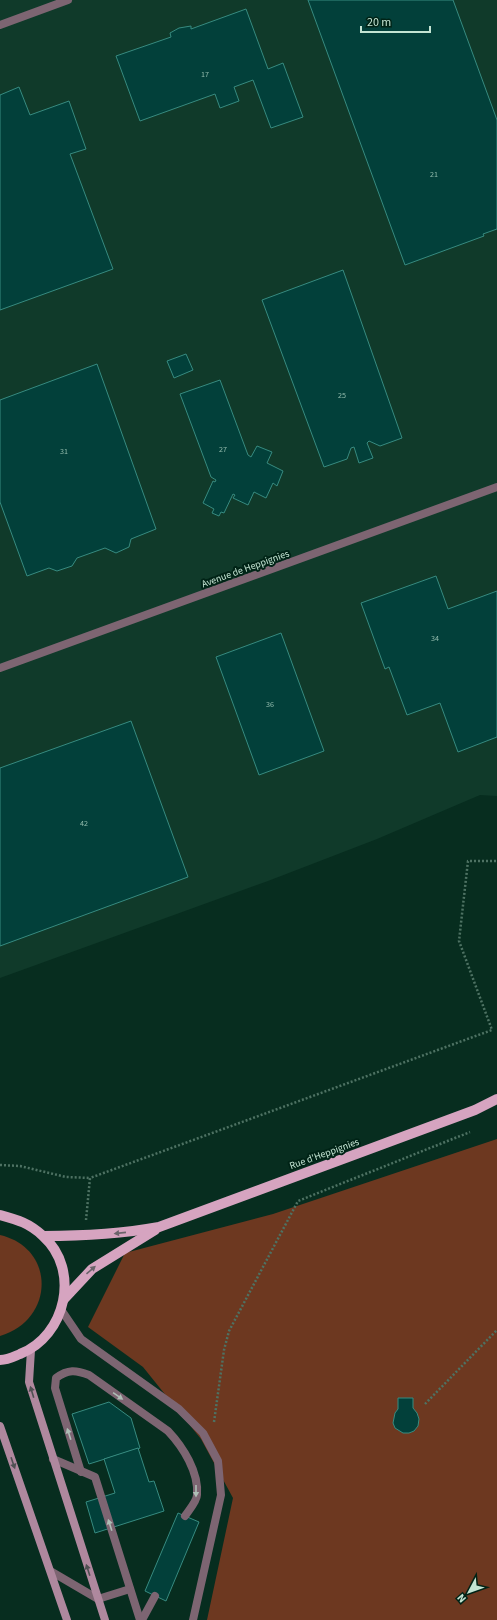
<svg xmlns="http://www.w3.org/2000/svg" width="497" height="1620" viewBox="0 0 497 1620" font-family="'Source Sans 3',sans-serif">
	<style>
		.built { fill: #103a2a }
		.green { fill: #6d3820 }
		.building { fill: #02403a; stroke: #378b80 }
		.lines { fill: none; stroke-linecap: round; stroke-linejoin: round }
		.path { stroke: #4e7263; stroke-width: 2.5; stroke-dasharray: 2 2; stroke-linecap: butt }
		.lane { stroke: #7d6572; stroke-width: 8 }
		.street { stroke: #7d6572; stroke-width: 8 }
		.secondary { stroke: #af889e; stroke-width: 8 }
		.primary { stroke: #d6a4c0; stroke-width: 10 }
		.oneway { fill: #6b646b }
		.oneway2 { fill: #4f5053 }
		.oneway3 { fill: #aebeb6 }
		.labels { text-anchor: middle; stroke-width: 4; stroke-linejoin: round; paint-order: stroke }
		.number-label { font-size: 8px; fill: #93bbad }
		.street-label { font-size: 10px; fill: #c3e4d3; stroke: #002316 }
	</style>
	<rect width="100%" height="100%" fill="#072d1f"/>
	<!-- built -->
	<polygon class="built" points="0,0 497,0 497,796 480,795 377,839 268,881 0,978"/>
	<!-- green -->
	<g class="green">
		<polygon points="497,1139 497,1620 207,1620 233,1498 201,1439 143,1367 88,1327 125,1253 273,1214"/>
		<path d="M0,1235C56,1248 55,1320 0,1336Z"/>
	</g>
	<!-- building -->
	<g class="building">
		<polygon points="308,0 453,0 497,120 497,229 483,234 484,236 405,265"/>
		<polygon points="246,9 268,69 283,63 303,117 271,128 253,80 234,87 239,101 220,108 215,94 140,121 116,56 171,37 170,33 179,28 191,26 191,29"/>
		<polygon points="19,87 30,115 69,101 86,149 70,154 113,269 0,310 0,95"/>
		<polygon points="343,270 402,438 380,446 369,441 367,443 373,458 359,463 354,447 351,448 347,459 324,467 262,300"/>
		<polygon points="186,354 193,370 174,378 167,361"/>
		<polygon points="97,364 156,529 131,539 129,547 116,553 105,548 77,558 72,566 57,571 49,568 27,576 0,502 0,400"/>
		<polygon points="220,380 248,455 251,457 257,446 272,452 267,463 283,471 277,486 273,483 266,498 254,492 248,505 233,498 235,495 233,494 224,513 221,512 219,516 212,513 214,509 203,503 213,481 215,482 216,480 211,477 180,394"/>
		<polygon points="436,576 448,609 497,591 497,737 458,752 440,703 407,715 389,667 385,669 361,603"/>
		<polygon points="281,633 324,751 259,775 216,657"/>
		<polygon points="131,721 188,877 0,946 0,768"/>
		<polygon points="398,1398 413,1398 413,1408 417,1413 419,1419 418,1426 414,1431 409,1433 403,1433 395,1428 393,1423 395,1413 398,1409"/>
		<polygon points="109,1402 131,1418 140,1448 89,1464 72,1414"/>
		<polygon points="138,1448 149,1482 154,1481 164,1511 95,1533 86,1502 115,1493 104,1459"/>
		<polygon points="178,1513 199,1522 166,1601 145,1591"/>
	</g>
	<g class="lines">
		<!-- path -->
		<g class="path">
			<polyline points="0,1165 20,1166 66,1177 90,1178"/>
			<polyline points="86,1220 90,1178 492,1030 459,941 468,861 497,861"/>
			<polyline points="425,1404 497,1330"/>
			<polyline points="214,1422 224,1350 229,1331 298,1201 470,1132"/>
		</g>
		<!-- lane -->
		<g class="lane">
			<polyline points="62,1311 81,1339 179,1409 203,1433 218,1461 221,1495 193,1620"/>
			<polyline points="53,1459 95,1477 140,1620"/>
			<path d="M81,1472L55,1388L56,1378C68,1369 76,1370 89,1375L168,1431C183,1447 199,1472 197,1495C197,1501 189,1510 185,1516"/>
			<polyline points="52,1572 98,1599 130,1589"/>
			<polyline points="142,1620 155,1596"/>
		</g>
		<!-- street -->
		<g class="street">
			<polyline points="0,25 68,0"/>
			<polyline points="0,668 497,487"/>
		</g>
		<!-- secondary -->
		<g class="secondary">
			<polyline points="31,1350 29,1382 105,1620"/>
			<polyline points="0,1426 67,1620"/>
		</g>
		<!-- primary -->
		<g class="primary">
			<path d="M0,1215C18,1220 29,1223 43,1236C81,1270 66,1336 20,1354C13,1357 8,1360 0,1360"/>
			<path d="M44,1236C83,1236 120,1234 159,1227L475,1110L497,1099"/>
			<polyline points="64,1299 92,1269 155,1230"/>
		</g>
	</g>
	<!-- one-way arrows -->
	<defs><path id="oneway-solid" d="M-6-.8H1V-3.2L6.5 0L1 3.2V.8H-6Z"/></defs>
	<g class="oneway">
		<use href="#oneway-solid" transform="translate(120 1233) rotate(174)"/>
		<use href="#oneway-solid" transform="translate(91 1270) rotate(-41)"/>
	</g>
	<g class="oneway2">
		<use href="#oneway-solid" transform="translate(32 1392) rotate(-107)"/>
		<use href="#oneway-solid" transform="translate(13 1463) rotate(71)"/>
		<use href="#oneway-solid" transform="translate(88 1570) rotate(-108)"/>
	</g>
	<g class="oneway3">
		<use href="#oneway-solid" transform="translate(118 1396) rotate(35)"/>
		<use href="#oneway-solid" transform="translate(69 1434) rotate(-108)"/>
		<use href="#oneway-solid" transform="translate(196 1491) rotate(90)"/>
		<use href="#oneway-solid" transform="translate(110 1525) rotate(-108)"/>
	</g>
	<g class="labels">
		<!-- number labels -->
		<g class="number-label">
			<text x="205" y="77">17</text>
			<text x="434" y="177">21</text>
			<text x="342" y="398">25</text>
			<text x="223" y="452">27</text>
			<text x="64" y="454">31</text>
			<text x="435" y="641">34</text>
			<text x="270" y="707">36</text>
			<text x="84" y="826">42</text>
		</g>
		<!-- street labels -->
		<g class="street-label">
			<text transform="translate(245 568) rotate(-20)" y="4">Avenue de Heppignies</text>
			<text transform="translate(324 1153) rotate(-20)" y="4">Rue d'Heppignies</text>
		</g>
	</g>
	<!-- north arrow -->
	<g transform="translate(469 1592) rotate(229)" stroke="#002316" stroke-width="3" paint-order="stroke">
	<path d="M0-3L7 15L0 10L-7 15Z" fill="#c3e4d3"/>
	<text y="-6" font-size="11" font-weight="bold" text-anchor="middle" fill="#c3e4d3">N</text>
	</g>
	<!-- scale -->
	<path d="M361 26v6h69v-6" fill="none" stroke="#c3e4d3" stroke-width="2"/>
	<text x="367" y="26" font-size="12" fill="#c3e4d3" stroke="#002316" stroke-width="3" paint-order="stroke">20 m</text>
</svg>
